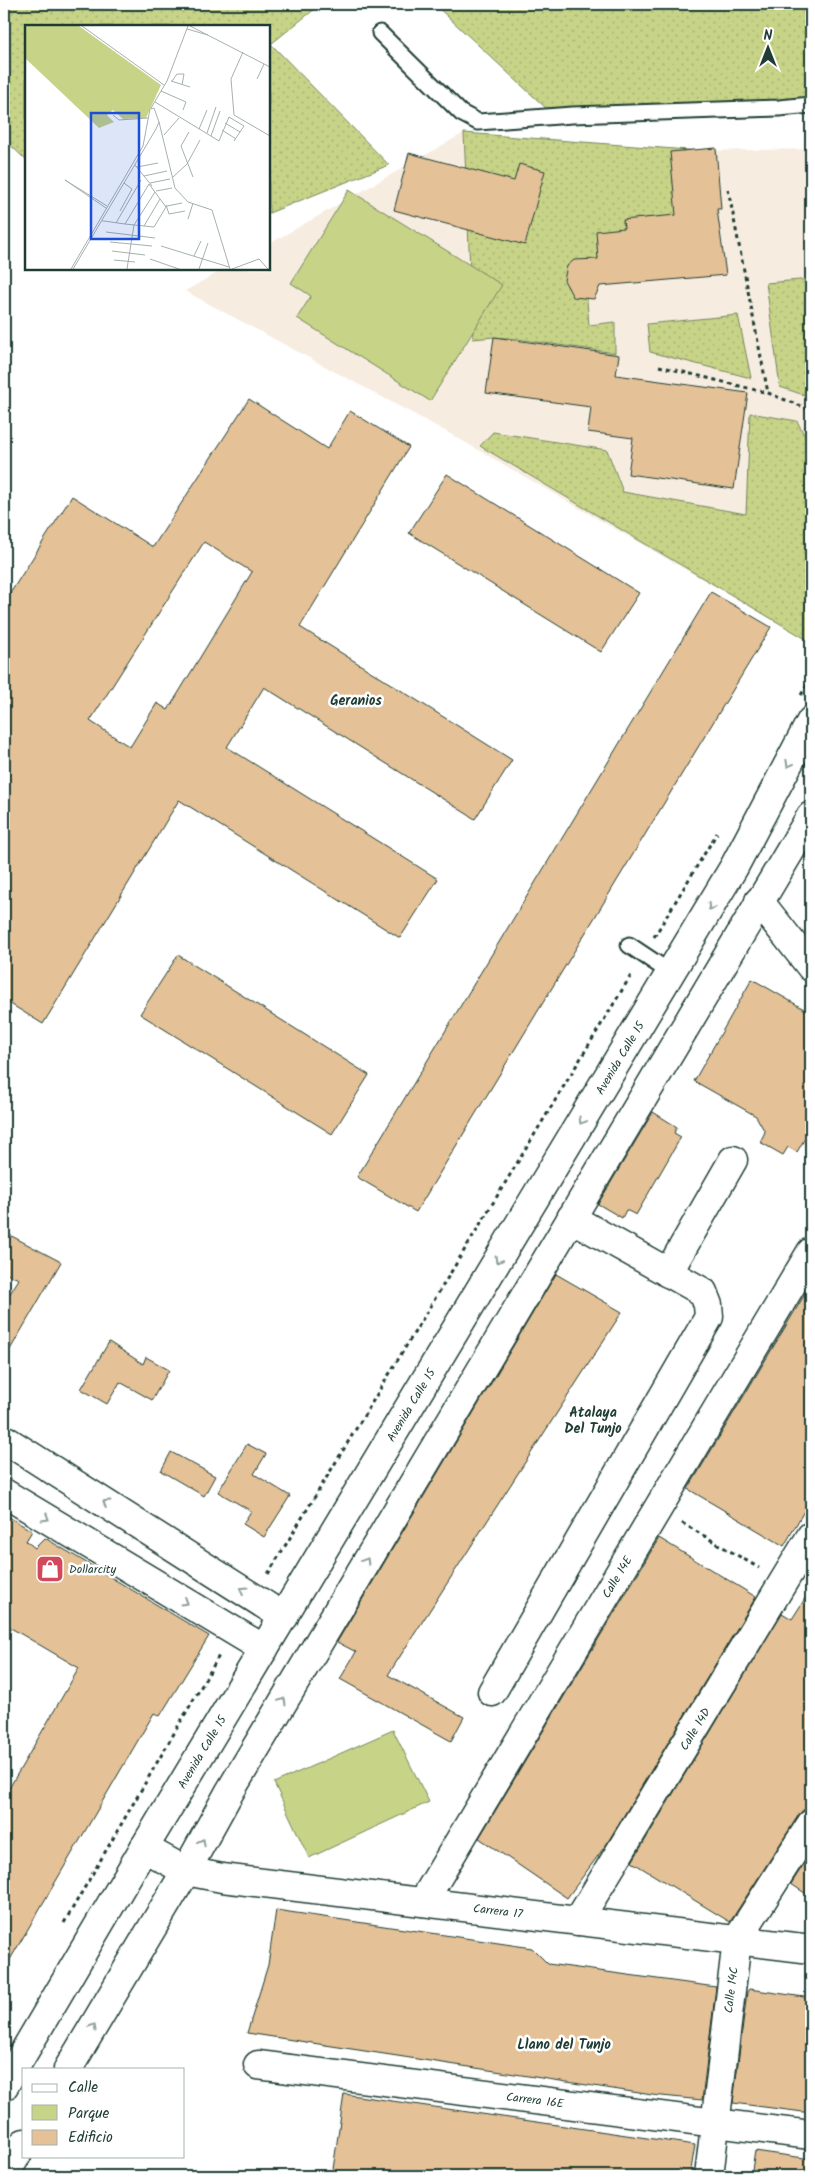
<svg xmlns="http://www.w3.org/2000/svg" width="815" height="2180" viewBox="0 0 815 2180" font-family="Kalam,sans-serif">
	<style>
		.built { fill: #f7ece0 }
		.grass { fill: url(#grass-dots); stroke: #73885e }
		.park { fill: #c7d387; stroke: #73885e }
		.building { fill: #e4c196; stroke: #1f3d34; fill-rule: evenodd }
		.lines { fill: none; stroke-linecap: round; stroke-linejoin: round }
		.lane-casing { stroke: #1f3d34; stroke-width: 19 }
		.street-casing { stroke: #1f3d34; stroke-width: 31 }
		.secondary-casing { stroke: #1f3d34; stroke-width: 31 }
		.path { stroke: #1f3d34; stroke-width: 3; stroke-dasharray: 4 4; stroke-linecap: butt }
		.lane { stroke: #fff; stroke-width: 15 }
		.street { stroke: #fff; stroke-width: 28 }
		.secondary { stroke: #fff; stroke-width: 28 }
		.oneway { stroke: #8f9e9a }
		.labels { text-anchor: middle; stroke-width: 5; stroke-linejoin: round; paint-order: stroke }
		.street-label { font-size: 12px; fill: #1f3d34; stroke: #fff }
		.poi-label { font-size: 12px; fill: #1f3d34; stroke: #fff; text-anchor: start }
		.neighbourhood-label { font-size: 14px; font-weight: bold; fill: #1f3d34; stroke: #fff }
		.inset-road { fill: none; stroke: #a5b1ae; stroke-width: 1 }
		.view { fill: #1d4ed8; fill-opacity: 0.15; stroke: #1d4ed8; stroke-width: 2.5 }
		.inset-edge { fill: none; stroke: #1f3d34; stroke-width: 2.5 }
	</style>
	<defs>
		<pattern id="grass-dots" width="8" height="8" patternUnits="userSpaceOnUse" patternTransform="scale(1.25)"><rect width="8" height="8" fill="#c7d387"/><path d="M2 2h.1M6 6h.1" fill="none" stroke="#aab675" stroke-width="1.8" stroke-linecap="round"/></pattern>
	</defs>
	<rect width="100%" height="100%" fill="#fff"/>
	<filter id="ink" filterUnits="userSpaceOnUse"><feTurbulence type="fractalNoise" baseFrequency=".02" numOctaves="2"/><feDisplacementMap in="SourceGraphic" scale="10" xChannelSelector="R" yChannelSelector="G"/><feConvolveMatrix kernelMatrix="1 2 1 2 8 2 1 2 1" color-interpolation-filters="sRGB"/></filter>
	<g filter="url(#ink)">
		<!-- built -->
		<polygon class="built" points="464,133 701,151 811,149 811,642 447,432 185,291 224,269 269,269 269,244"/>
		<!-- grass -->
		<g class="grass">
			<polygon points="4,4 321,4 271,44 389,165 269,213 269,26 26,26 26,160 4,139"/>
			<polygon points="434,4 811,4 811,100 547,109"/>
			<polygon points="464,133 701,151 711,226 610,260 584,265 589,325 615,322 615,353 517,339 494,337 473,339"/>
			<polygon points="811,279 811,387 804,395 780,387 766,283"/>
			<polygon points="738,315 751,378 650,352 647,324"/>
			<polygon points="750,413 797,421 811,448 811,642 480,446 493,432 607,450 623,492 746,514"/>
		</g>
		<!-- park -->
		<g class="park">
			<polygon points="349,190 502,285 430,401 297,318 311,296 291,283"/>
			<polygon points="393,1730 429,1802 309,1858 274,1783"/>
		</g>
		<!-- building -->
		<g class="building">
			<polygon points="716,148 721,209 717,209 726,275 600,286 594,299 573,297 564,280 567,266 574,260 598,259 596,231 624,228 623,220 676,215 670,152"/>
			<polygon points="409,153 514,181 519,164 545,171 525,245 394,210"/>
			<polygon points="494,337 619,355 616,375 748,393 734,489 628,474 633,438 588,432 591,407 486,393"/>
			<path d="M249,399L327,449L350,411L409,447L300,627L512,760L475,819L264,687L227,747L438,879L400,938L179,800L43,1024L4,1000V603L72,496L153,547ZM204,542L252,572L168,710L157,703L130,747L90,721Z"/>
			<polygon points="447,474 639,593 601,652 409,533"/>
			<polygon points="711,592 771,627 416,1212 357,1177"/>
			<polygon points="178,955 369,1075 332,1134 140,1014"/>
			<polygon points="752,979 811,1013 811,1128 797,1152 788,1147 783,1155 760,1142 765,1132 756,1116 694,1081"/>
			<polygon points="653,1112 677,1127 674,1133 681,1137 636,1215 626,1210 622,1218 598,1204"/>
			<polygon points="4,1232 61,1262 4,1360 4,1303 19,1279 4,1273"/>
			<polygon points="556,1274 622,1312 388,1675 464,1717 451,1741 340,1679 356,1652 337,1642"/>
			<polygon points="811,1284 811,1499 784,1546 688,1489"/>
			<polygon points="109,1342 143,1364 146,1357 169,1370 152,1400 120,1382 107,1404 81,1389"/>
			<polygon points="247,1444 266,1454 254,1474 290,1496 264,1537 243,1524 251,1511 218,1492"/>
			<polygon points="171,1452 215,1476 204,1496 161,1471"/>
			<polygon points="4,1514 32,1531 26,1541 35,1548 45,1538 209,1636 160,1716 154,1713 4,1970 4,1797 79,1668 4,1624"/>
			<polygon points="659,1538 756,1597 606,1845 567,1898 479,1838"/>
			<polygon points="811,1589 811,1808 803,1810 798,1816 730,1922 632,1862 782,1613 792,1619"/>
			<polygon points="811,1853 811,1897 791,1884"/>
			<polygon points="276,1910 532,1948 548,1964 716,1987 702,2100 652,2095 247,2033 268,1965"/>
			<polygon points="749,1989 811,1998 811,2113 733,2103 747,1992"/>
			<polygon points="344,2094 695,2145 690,2176 332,2176"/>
			<polygon points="755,2151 811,2159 811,2176 751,2176"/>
		</g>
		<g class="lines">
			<defs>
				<g id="lane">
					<polyline points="380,33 461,113 478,122 572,115 779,108 811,105"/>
					<polyline points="629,945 671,973"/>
				</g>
				<g id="street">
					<polyline points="759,901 811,967"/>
					<polyline points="668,1273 733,1160"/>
					<polyline points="4,1439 284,1617"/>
					<polyline points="4,1493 264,1649"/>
					<polyline points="492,1692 709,1317 708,1305 703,1292 571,1218"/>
					<polyline points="186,1871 222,1878 811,1949"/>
					<polyline points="423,1902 811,1252"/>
					<polyline points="578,1921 811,1536"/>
					<polyline points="258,2065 811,2135"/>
					<polyline points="709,2176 737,1940 811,1824"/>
				</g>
				<g id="secondary">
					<polyline points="144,1848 186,1871"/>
					<polyline points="68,2069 186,1871 229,1793 811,816"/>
					<polyline points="4,2086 144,1848 734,867 811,721"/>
					<polyline points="4,2176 24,2143"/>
				</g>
			</defs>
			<!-- lane casing -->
			<use href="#lane" class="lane-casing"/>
			<!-- street casing -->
			<use href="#street" class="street-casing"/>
			<!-- secondary casing -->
			<use href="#secondary" class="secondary-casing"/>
			<!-- path -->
			<g class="path">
				<polyline points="728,189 768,393"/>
				<polyline points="659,366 768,393 811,410"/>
				<polyline points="801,695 811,679"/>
				<polyline points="654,937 717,833"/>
				<polyline points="682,1523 759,1568"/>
				<polyline points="268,1574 633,972"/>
				<polyline points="64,1923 220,1654"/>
			</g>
			<!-- lane -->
			<use href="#lane" class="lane"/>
			<!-- street -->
			<use href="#street" class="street"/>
			<!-- secondary -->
			<use href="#secondary" class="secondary"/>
		</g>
		<!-- one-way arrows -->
		<defs><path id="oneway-chevron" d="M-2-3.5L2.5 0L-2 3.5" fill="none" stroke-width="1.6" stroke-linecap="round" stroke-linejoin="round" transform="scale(1.25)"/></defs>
		<g class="oneway">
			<use href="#oneway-chevron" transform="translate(789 764) rotate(118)"/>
			<use href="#oneway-chevron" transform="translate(711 907) rotate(121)"/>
			<use href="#oneway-chevron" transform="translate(582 1121) rotate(121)"/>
			<use href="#oneway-chevron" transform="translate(498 1260) rotate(121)"/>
			<use href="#oneway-chevron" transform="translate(106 1503) rotate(-148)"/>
			<use href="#oneway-chevron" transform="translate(46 1518) rotate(31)"/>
			<use href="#oneway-chevron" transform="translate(366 1561) rotate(-59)"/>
			<use href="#oneway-chevron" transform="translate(243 1590) rotate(-148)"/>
			<use href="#oneway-chevron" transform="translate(185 1602) rotate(31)"/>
			<use href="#oneway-chevron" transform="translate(283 1701) rotate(-59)"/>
			<use href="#oneway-chevron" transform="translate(202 1842) rotate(-61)"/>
			<use href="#oneway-chevron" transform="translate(93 2027) rotate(-59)"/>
		</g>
	</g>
	<!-- icons -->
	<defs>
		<symbol id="shop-square" viewBox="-11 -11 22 22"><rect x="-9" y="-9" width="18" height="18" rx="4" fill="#d1495b" stroke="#fff"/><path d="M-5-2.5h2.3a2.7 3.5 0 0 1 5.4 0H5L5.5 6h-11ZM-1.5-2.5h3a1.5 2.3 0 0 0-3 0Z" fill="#fff"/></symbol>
	</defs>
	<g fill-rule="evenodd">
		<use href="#shop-square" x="34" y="1553" width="32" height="32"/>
	</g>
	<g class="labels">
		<!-- street labels -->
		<g class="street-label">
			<text transform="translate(620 1058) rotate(-59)" y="4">Avenida Calle 15</text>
			<text transform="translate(411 1405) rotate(-59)" y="4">Avenida Calle 15</text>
			<text transform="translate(617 1577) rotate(-59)" y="4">Calle 14E</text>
			<text transform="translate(695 1729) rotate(-59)" y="4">Calle 14D</text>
			<text transform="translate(202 1752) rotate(-59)" y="4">Avenida Calle 15</text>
			<text transform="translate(498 1911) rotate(7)" y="4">Carrera 17</text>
			<text transform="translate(731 1990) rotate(-83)" y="4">Calle 14C</text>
			<text transform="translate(535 2100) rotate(7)" y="4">Carrera 16E</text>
		</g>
		<!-- poi labels -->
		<g class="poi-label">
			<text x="69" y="1573">Dollarcity</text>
		</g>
		<!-- neighbourhood labels -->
		<g class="neighbourhood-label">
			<text x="356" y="705">Geranios</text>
			<text x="593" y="1417">Atalaya<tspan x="593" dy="16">Del Tunjo</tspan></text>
			<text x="564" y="2049">Llano del Tunjo</text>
		</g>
	</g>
	<!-- overview -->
	<g transform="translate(25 25)">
		<rect width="245" height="245" fill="#fff"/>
		<path d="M0,1H54L136,60L121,93L98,94L88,85L82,90L89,97L74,103L0,33Z" fill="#c7d387"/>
		<path class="inset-road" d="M57,1L139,60M165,1L245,42M162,4L183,10M218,27L206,54L209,90L245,111M232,54L239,39M146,56L165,62M147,56L152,49H159L157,60M136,66L161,77L158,85M130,77L194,116L204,92L219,101L209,116M126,83L142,56L163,1M88,90L94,95L123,93M134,97L150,163L163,177L187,185L205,244M200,98L215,107M174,104L182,85M197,105L211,114M164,107L156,121L168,152M182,108L191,82M139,110L154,93M186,111L195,86M110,140L127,161M112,142L133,138M119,151L142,146M148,152L162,139L175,115M40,155L81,183M40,155L82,181M125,158L145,154M131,166L147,163M141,180L144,189L160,186M142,181L157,178M95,186L107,164L99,158M163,194L168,178M77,196H79L100,199L129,202L141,182L124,159L100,199M91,198L116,155M119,201L135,174M81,207L130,213M85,217L127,221M136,221L204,242M87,226L120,230M169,231L176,216M125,234L154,244M89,235L110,237M46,244L118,121L125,84L129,83L134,97L131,104L48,244M102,244L109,200L130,167M174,244L183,218M207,244L234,234L243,244"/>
		<path class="view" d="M66,88H114V214H66Z"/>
		<rect width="245" height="245" class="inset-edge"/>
	</g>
	<!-- margin -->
	<rect width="815" height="2180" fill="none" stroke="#fff" stroke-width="20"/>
	<rect x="10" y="10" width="795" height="2160" fill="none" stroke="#1f3d34" stroke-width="2" filter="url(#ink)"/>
	<!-- legend -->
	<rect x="22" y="2068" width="162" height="90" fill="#ffffff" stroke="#a5b1ae"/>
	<rect x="32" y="2084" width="25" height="8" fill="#ffffff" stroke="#a5b1ae"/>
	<text x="68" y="2092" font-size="15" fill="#1f3d34">Calle</text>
	<rect x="32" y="2105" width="25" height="15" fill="#c7d387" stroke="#a5b1ae"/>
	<text x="68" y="2118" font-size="15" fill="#1f3d34">Parque</text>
	<rect x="32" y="2130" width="25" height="15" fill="#e4c196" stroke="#a5b1ae"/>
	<text x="68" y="2142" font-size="15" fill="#1f3d34">Edificio</text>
	<!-- north arrow -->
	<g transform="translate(768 48)" stroke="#ffffff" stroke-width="4" paint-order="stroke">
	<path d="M0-4L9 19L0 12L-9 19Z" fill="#1f3d34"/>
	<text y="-8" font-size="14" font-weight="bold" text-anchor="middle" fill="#1f3d34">N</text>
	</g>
</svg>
